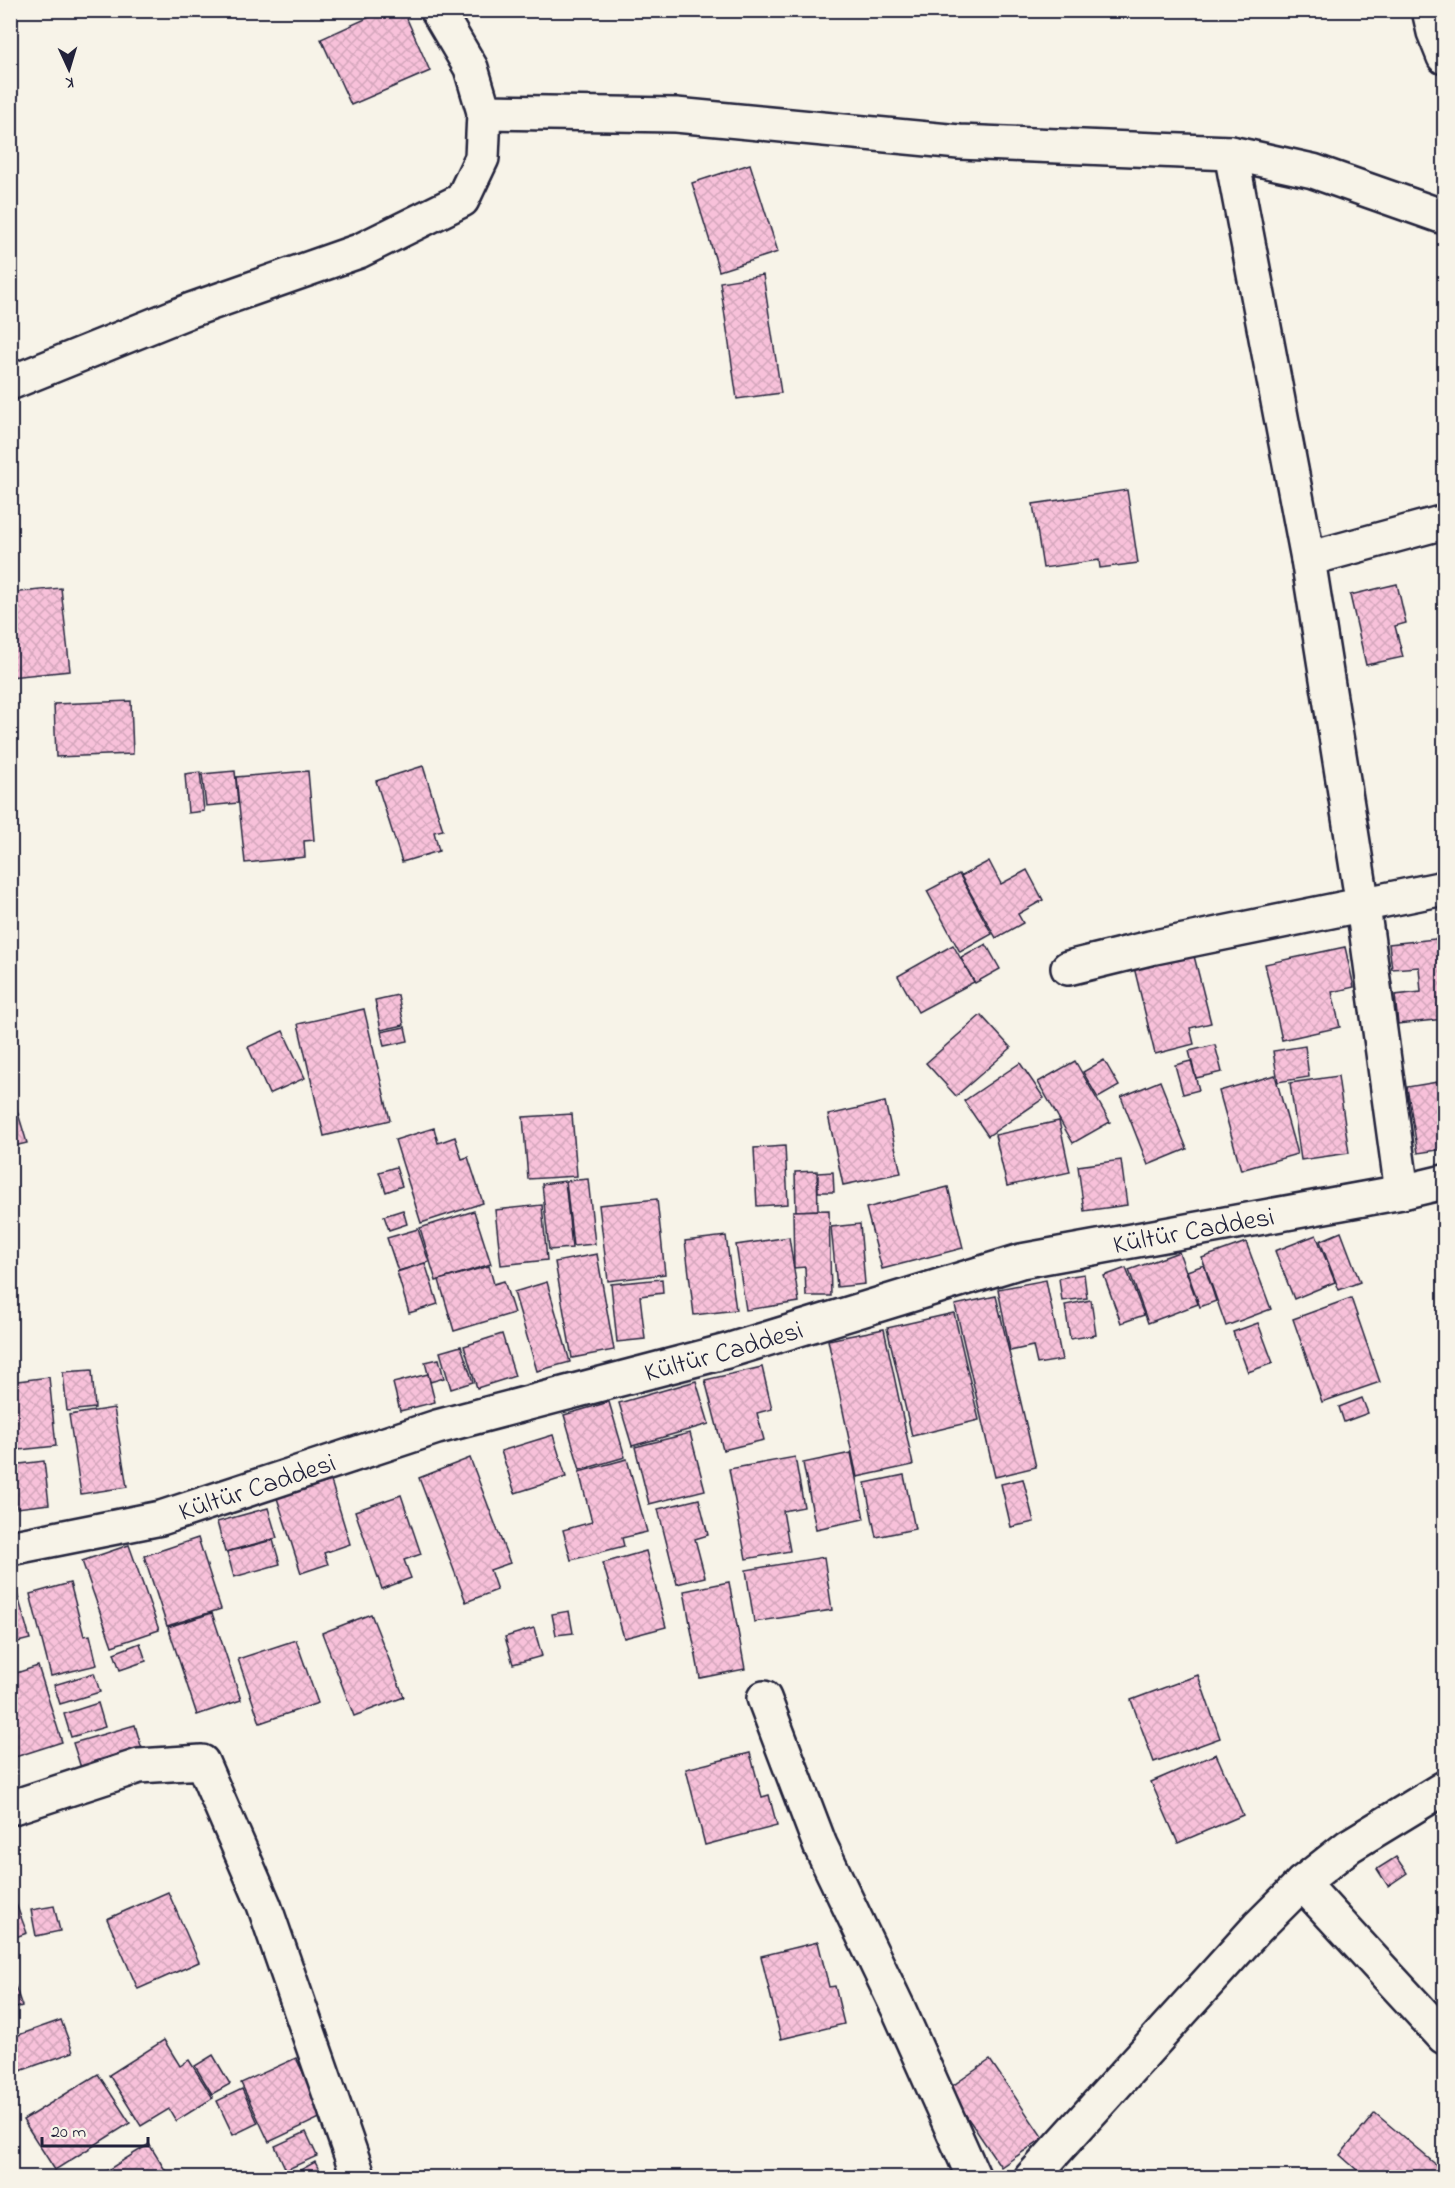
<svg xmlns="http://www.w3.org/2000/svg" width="1455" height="2188" viewBox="0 0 1455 2188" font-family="'Indie Flower',sans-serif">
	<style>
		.building { fill: url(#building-cross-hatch); stroke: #22223b; stroke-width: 1.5 }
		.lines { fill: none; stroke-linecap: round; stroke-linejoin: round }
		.minor-casing { stroke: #22223b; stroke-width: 38 }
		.tertiary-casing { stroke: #22223b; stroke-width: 38 }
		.minor { stroke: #f7f3e8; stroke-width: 33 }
		.tertiary { stroke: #f7f3e8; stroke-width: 33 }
		.labels { text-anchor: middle; stroke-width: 5; stroke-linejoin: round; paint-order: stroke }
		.street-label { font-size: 27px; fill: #22223b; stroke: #f7f3e8 }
	</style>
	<defs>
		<pattern id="building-cross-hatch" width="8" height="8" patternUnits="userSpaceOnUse" patternTransform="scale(1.5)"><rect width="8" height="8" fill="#f8c1da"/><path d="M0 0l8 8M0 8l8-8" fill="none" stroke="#d4a6bc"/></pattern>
	</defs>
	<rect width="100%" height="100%" fill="#f7f3e8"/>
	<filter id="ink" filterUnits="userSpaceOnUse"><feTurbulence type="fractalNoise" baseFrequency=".0167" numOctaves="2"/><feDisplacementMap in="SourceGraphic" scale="12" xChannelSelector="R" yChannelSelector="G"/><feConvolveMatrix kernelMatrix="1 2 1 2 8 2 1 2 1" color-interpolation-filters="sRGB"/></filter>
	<g filter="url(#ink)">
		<!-- building -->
		<g class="building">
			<polygon points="385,10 403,10 430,71 351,105 321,39"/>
			<polygon points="750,164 778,252 719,271 692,183"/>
			<polygon points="763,275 781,393 737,399 720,282"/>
			<polygon points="1127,490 1138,563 1100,568 1099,560 1043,568 1033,504"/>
			<polygon points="1397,584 1406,623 1395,626 1403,657 1366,665 1350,595"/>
			<polygon points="61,588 70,671 10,677 10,593"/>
			<polygon points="131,701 133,754 56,757 54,704"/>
			<polygon points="423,766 443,830 434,832 439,851 402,862 376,781"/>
			<polygon points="235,771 238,803 206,806 202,774"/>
			<polygon points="308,771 314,840 304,841 305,857 245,863 236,777"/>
			<polygon points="200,772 204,811 188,813 185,774"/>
			<polygon points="989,861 1001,884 1027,870 1043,900 1018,914 1023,923 996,938 961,876"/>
			<polygon points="959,874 992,934 960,952 927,891"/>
			<polygon points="1444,938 1444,1019 1398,1024 1395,995 1421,992 1419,967 1392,969 1389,944"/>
			<polygon points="986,944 1000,969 975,983 961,958"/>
			<polygon points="953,945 974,982 918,1012 898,976"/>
			<polygon points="1345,947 1354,987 1332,992 1340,1027 1282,1040 1265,964"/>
			<polygon points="1192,948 1211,1023 1190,1028 1194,1044 1155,1054 1133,963"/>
			<polygon points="398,995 404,1025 381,1030 375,1000"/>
			<polygon points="364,1009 390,1120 324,1136 298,1024"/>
			<polygon points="981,1015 1011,1048 956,1096 926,1063"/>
			<polygon points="405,1027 408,1041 384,1046 381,1032"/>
			<polygon points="283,1031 305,1078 269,1094 248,1047"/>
			<polygon points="1215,1045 1222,1072 1196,1078 1189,1051"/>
			<polygon points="1305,1046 1309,1077 1278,1082 1273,1051"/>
			<polygon points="1104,1060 1119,1086 1098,1098 1083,1072"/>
			<polygon points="1075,1061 1110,1122 1073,1143 1038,1082"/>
			<polygon points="1191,1061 1199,1090 1183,1094 1175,1065"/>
			<polygon points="1020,1063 1044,1098 988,1136 964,1101"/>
			<polygon points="1275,1075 1297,1154 1241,1170 1219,1091"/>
			<polygon points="1338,1076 1349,1153 1301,1160 1290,1083"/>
			<polygon points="1160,1081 1187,1149 1148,1165 1121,1097"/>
			<polygon points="1444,1081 1444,1149 1418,1153 1407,1087"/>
			<polygon points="10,1087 27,1143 10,1147"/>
			<polygon points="885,1102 901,1173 843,1185 828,1115"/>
			<polygon points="572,1114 577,1176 528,1179 523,1117"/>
			<polygon points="1059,1121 1070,1172 1007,1186 995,1135"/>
			<polygon points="434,1128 438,1143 455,1137 462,1159 468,1157 483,1203 421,1223 395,1140"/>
			<polygon points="785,1146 788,1204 757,1206 754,1148"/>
			<polygon points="1121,1160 1127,1205 1084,1211 1078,1166"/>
			<polygon points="396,1167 402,1186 386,1192 379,1172"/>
			<polygon points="817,1171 818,1210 796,1211 795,1172"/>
			<polygon points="833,1172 834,1192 818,1192 818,1173"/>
			<polygon points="588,1179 595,1244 573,1246 566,1181"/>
			<polygon points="565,1181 572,1248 549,1250 542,1184"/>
			<polygon points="948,1187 963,1248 882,1269 866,1208"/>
			<polygon points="657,1199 665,1274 608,1281 599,1205"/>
			<polygon points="542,1205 547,1260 501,1265 495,1210"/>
			<polygon points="403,1210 407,1224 389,1230 384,1216"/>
			<polygon points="829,1210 831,1296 806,1296 805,1267 794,1268 793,1211"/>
			<polygon points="474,1211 491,1264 436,1281 420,1228"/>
			<polygon points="860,1224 865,1284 837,1287 831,1227"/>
			<polygon points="418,1229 429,1262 398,1271 387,1238"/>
			<polygon points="1341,1232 1360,1282 1339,1290 1320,1241"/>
			<polygon points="1316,1235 1335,1282 1294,1299 1275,1251"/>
			<polygon points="726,1236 736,1310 694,1315 685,1241"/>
			<polygon points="789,1237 799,1302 746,1310 736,1245"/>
			<polygon points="1246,1242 1271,1309 1226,1326 1202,1258"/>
			<polygon points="1179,1252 1198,1304 1148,1323 1129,1270"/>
			<polygon points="597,1254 614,1350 572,1358 555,1262"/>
			<polygon points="425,1263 438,1304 409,1313 397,1272"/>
			<polygon points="1204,1265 1216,1301 1200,1307 1187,1271"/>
			<polygon points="489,1266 494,1284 504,1281 514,1313 454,1331 439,1280"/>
			<polygon points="1126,1268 1144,1315 1121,1323 1104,1276"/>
			<polygon points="1084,1274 1087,1298 1062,1301 1059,1278"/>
			<polygon points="662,1279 663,1293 640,1296 645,1339 617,1342 611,1284"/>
			<polygon points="1046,1280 1062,1360 1037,1364 1033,1346 1010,1351 998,1289"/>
			<polygon points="547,1282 570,1362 537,1371 514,1292"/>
			<polygon points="996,1296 1036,1467 995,1477 955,1305"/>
			<polygon points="1351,1298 1380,1382 1322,1402 1293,1319"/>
			<polygon points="1091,1300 1096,1335 1070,1339 1065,1305"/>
			<polygon points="954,1313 979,1420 912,1436 887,1328"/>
			<polygon points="1258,1323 1273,1363 1248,1372 1233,1332"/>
			<polygon points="884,1329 913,1465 857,1477 828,1340"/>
			<polygon points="502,1334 515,1376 477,1388 464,1346"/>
			<polygon points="461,1346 473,1382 451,1389 440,1352"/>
			<polygon points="439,1359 444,1378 430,1382 425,1362"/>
			<polygon points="762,1367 772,1409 757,1413 764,1440 723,1450 705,1380"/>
			<polygon points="92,1370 95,1408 67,1411 63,1372"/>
			<polygon points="428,1374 435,1402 400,1411 393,1383"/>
			<polygon points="49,1377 56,1446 10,1451 10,1382"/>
			<polygon points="696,1381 709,1424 632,1446 619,1403"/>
			<polygon points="1362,1398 1368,1413 1344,1422 1339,1407"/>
			<polygon points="609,1402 625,1457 580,1470 564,1415"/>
			<polygon points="114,1408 127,1487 81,1494 69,1415"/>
			<polygon points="690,1433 705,1490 649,1504 635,1447"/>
			<polygon points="553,1435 566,1477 515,1493 501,1451"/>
			<polygon points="851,1453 864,1519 816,1529 803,1463"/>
			<polygon points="795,1457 804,1507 783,1511 790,1551 746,1559 729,1469"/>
			<polygon points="470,1458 510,1563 490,1570 497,1590 466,1602 419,1478"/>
			<polygon points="627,1459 647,1532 622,1538 624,1546 571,1560 563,1530 592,1522 579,1472"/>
			<polygon points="44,1461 49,1504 17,1508 12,1465"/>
			<polygon points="904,1475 915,1529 876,1537 865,1483"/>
			<polygon points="1023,1479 1034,1522 1011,1527 1001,1484"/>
			<polygon points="331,1481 350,1544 324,1553 328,1564 301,1573 277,1498"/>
			<polygon points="401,1495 421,1554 404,1560 411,1578 382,1589 355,1511"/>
			<polygon points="699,1499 708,1535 695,1539 705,1577 677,1584 658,1509"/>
			<polygon points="268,1508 277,1538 225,1552 217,1522"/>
			<polygon points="198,1538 221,1609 167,1626 144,1556"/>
			<polygon points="273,1540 280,1564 234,1577 227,1552"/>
			<polygon points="129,1545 159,1630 112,1646 82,1561"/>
			<polygon points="646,1551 666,1627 624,1638 603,1563"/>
			<polygon points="824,1557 832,1610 754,1622 746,1570"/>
			<polygon points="729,1582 745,1669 700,1678 684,1591"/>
			<polygon points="70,1583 84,1636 90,1635 97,1665 51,1676 30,1594"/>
			<polygon points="15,1586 30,1639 10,1644 10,1588"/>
			<polygon points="569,1611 573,1633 556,1635 552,1614"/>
			<polygon points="212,1613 241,1700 197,1715 168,1627"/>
			<polygon points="371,1614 404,1697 354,1716 322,1633"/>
			<polygon points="534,1628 542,1656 513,1664 505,1637"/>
			<polygon points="296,1640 318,1703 260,1723 238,1659"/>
			<polygon points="140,1643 146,1661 120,1670 114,1653"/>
			<polygon points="38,1666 62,1742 12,1758 17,1773 10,1775 10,1675"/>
			<polygon points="94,1673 100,1692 60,1704 54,1685"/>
			<polygon points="1198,1675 1220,1738 1154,1762 1131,1700"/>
			<polygon points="98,1703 105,1727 71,1737 64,1714"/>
			<polygon points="135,1725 143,1753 82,1771 73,1743"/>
			<polygon points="750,1753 762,1797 769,1795 777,1826 705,1845 686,1769"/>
			<polygon points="1216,1754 1243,1815 1178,1843 1151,1782"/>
			<polygon points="1396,1857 1407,1873 1388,1886 1377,1869"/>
			<polygon points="10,1888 27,1933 10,1939"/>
			<polygon points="168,1892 199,1962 138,1989 107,1919"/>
			<polygon points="54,1906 60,1931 36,1936 31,1910"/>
			<polygon points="818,1942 829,1987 835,1986 844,2024 781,2039 761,1956"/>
			<polygon points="10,1972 22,2006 10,2010"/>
			<polygon points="61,2020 73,2052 20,2071 10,2045 10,2038"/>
			<polygon points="164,2040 180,2066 189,2060 213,2098 176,2121 169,2109 141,2126 109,2075"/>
			<polygon points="213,2055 230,2084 212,2094 195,2066"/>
			<polygon points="296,2058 324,2116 269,2142 241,2083"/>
			<polygon points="990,2060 1043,2138 1001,2167 948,2089"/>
			<polygon points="98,2074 130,2123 55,2170 23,2120"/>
			<polygon points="242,2089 258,2123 233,2135 217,2101"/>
			<polygon points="1375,2113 1440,2168 1432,2178 1366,2178 1340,2155"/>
			<polygon points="306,2132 317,2156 286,2170 275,2146"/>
			<polygon points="149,2144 170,2178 95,2178"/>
			<polygon points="315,2162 323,2178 286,2178"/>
			<polygon points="855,2170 858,2178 832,2178"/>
		</g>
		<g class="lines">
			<defs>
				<g id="minor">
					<polyline points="1429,10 1434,32 1444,57"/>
					<polyline points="484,112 676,115 959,142 1231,153 1313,171 1444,217"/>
					<polyline points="1231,153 1308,559 1363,906 1402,1192"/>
					<polyline points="10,383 191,310 359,251 462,200 482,158 484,112 471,68 437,10"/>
					<polyline points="1308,559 1444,522"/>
					<polyline points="1068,968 1150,948 1444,888"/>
					<polyline points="764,1698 820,1845 899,2010 974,2178"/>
					<polyline points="10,1808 139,1766 202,1762 264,1905 359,2178"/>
					<polyline points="1302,1883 1444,2037"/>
					<polyline points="1031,2178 1258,1927 1302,1883 1349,1846 1444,1788"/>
				</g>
				<g id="tertiary">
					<path id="s1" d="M10,1548L161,1518L437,1427L727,1351L1021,1261L1402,1192L1444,1182"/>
				</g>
			</defs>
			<!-- minor casing -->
			<use href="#minor" class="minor-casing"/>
			<!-- tertiary casing -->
			<use href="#tertiary" class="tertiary-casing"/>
			<!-- minor -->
			<use href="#minor" class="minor"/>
			<!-- tertiary -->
			<use href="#tertiary" class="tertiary"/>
		</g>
	</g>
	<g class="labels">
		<!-- street labels -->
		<g class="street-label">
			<text dy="9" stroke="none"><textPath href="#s1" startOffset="1227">Kültür Caddesi</textPath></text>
			<text dy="9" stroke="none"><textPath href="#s1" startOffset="741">Kültür Caddesi</textPath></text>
			<text dy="9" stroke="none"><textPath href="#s1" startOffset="255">Kültür Caddesi</textPath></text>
		</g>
	</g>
	<!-- margin -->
	<rect width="1455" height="2188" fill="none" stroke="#f7f3e8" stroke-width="36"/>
	<rect x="18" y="18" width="1419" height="2152" fill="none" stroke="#22223b" stroke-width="2" filter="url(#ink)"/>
	<!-- north arrow -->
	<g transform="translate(69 69) rotate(176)" stroke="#f7f3e8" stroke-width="4.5" paint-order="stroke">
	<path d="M0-4.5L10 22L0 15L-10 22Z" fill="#22223b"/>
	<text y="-9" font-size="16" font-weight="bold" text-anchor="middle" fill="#22223b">K</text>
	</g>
	<!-- scale -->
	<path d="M42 2137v9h106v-9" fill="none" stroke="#22223b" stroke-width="3"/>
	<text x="51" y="2137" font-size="18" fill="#22223b" stroke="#f7f3e8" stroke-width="4.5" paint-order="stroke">20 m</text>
</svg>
